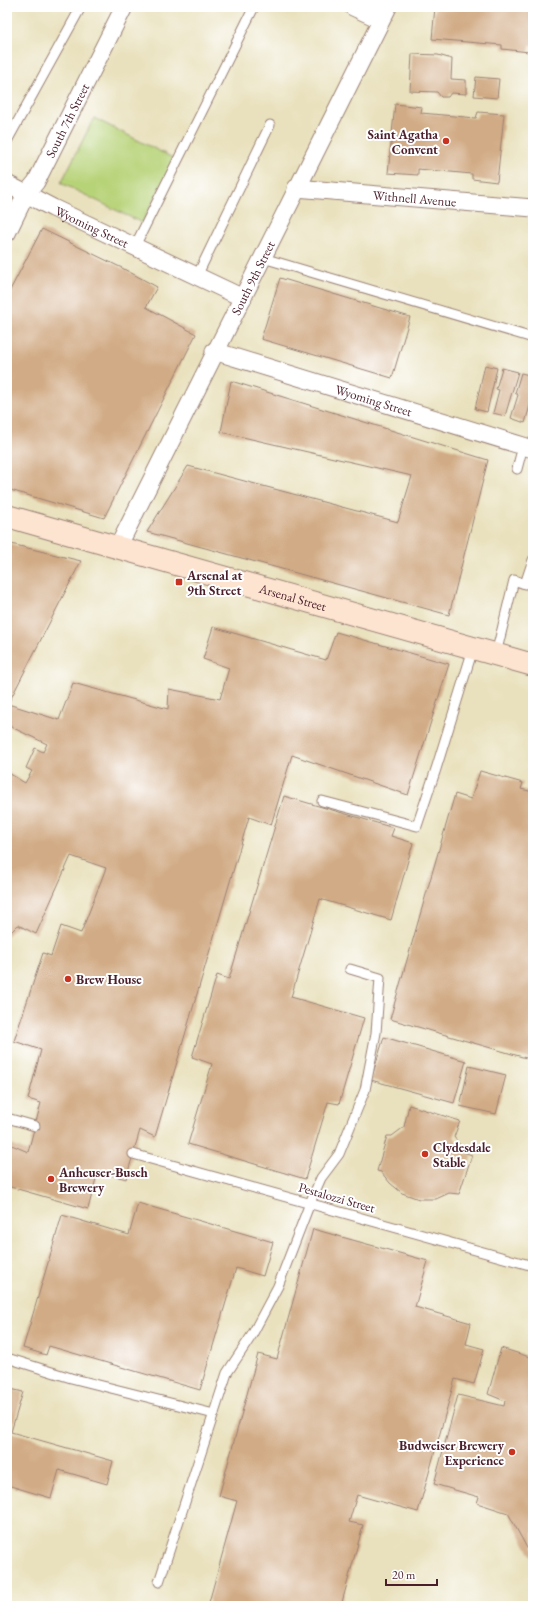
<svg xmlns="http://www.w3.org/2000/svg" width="540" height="1613" viewBox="0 0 540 1613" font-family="'EB Garamond',serif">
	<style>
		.green { fill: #b7d378; stroke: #807952 }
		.building { fill: #d1ab85 }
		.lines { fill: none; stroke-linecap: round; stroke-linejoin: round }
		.lane-casing { stroke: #9a8074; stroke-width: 11 }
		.street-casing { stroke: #9a8074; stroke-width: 19 }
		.secondary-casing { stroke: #9a8074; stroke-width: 24 }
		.lane { stroke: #fff; stroke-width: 9 }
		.street { stroke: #fff; stroke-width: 17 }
		.secondary { stroke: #fde4d1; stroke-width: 22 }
		.poi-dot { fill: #c8321e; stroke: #fff; stroke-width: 1.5 }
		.labels { text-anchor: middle; stroke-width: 4; stroke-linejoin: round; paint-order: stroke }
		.street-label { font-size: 13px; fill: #4a1f2b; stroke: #fff }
		.poi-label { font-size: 13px; font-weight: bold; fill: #4a1f2b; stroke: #fff; text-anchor: start }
	</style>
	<rect width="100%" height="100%" fill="#fff"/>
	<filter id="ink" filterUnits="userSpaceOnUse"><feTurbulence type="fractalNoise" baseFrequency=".025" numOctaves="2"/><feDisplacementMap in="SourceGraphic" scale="8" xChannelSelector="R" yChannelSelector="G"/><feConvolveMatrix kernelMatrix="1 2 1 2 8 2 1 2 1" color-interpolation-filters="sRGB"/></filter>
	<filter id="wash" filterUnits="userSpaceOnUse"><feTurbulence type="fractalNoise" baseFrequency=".012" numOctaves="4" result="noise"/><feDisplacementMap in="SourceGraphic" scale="16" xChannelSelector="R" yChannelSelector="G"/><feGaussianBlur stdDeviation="0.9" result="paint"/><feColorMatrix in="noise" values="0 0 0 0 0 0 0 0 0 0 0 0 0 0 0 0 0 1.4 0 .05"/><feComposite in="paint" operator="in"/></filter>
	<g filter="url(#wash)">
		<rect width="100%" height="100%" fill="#e9e1bd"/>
		<!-- green -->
		<polygon class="green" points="94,118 175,159 142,223 61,183"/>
		<g id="blocks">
			<!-- building -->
			<g class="building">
				<polygon points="435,7 533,7 533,46 530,45 529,52 502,49 502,45 432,39"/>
				<polygon points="412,54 438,55 452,59 451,79 466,80 466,94 451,93 448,97 441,97 437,92 410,91"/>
				<polygon points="476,77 499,79 497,98 474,96"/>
				<polygon points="395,104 422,107 421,113 476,118 478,112 504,114 497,182 472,179 472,174 418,169 418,175 388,173"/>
				<polygon points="42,229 122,268 157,287 146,307 196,334 104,518 7,489 7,296"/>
				<polygon points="280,278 410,317 392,378 261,339"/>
				<polygon points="485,365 497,368 487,412 475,409"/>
				<polygon points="502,368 518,372 505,416 493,413 499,390 496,389"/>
				<polygon points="521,373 533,376 533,395 525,423 511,418 518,395 515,393"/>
				<polygon points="231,381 488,460 449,615 147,532 188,466 398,522 412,476 221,432"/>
				<polygon points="7,543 81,561 8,704 59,720 73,683 168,709 169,689 220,699 229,668 203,659 213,627 326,660 336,632 449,664 408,795 292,755 271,825 249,817 155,1137 140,1130 126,1179 98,1171 88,1209 7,1186 7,1143 28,1152 41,1103 28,1099 41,1050 14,1041 43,953 51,956 61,926 81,933 106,868 71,856 36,934 18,925 7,936 7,772 25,783 32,771 26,768 35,748 43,752 47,744 7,725"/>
				<polygon points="480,771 523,783 521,789 533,792 533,1060 390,1019 455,794 471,799"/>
				<polygon points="284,796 394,828 391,836 413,843 391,920 320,899 291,997 364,1018 339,1104 328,1102 305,1179 188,1144 212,1064 192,1057 217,975 229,979"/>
				<polygon points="384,1037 466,1061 454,1103 371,1080"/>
				<polygon points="469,1066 506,1075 496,1114 460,1106"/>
				<polygon points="409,1105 460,1121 454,1137 462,1148 463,1152 472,1155 459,1194 449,1193 436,1199 419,1199 402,1193 390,1183 381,1172 377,1171 387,1136 392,1136 404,1127"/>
				<polygon points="138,1203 273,1242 263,1276 236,1268 200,1390 49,1346 46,1355 23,1348 62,1215 129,1235"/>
				<polygon points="313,1229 428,1261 415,1307 471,1323 466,1344 484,1349 474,1384 455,1379 418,1512 357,1495 349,1522 363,1525 341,1606 208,1606 237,1501 219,1496 258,1354 277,1359"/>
				<polygon points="501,1348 533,1358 533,1559 508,1513 477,1503 479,1497 434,1484 458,1395 504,1406 505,1401 488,1394"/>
				<polygon points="7,1388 23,1392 11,1432 113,1461 107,1484 59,1470 51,1498 7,1485"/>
			</g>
		</g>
	</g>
	<g filter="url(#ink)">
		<use href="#blocks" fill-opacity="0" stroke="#9a8074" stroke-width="1"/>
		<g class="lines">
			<defs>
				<g id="lane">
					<polyline points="7,141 81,7"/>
					<polyline points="135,246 254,7"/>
					<polyline points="263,258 533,338"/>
					<polyline points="197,276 270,125"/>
					<polyline points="517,469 523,446"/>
					<polyline points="496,654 514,580 525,584 533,560"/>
					<polyline points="322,801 417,826 436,769 473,649"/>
					<polyline points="7,1118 35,1126"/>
					<polyline points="133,1154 533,1266"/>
					<polyline points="7,1358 71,1378 214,1414"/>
					<polyline points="159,1582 227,1373 252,1335 278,1286 310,1203 321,1178 339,1154 365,1090 376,1033 380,978 350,969"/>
				</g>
				<g id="street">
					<polyline points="353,7 381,20"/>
					<path id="s1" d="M7,184L53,208L243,298"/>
					<path id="s2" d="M296,188L533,208"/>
					<path id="s3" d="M7,233L26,194L36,182L124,7"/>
					<path id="s4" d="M214,351L533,449"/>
					<path id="s5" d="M118,547L388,7"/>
				</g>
				<g id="secondary">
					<path id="s6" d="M7,516L533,665"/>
				</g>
			</defs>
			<!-- lane casing -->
			<use href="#lane" class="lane-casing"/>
			<!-- street casing -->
			<use href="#street" class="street-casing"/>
			<!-- secondary casing -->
			<use href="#secondary" class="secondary-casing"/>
			<!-- lane -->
			<use href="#lane" class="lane"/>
			<!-- street -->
			<use href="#street" class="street"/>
			<!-- secondary -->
			<use href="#secondary" class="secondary"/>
		</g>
	</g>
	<!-- markers -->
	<g class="poi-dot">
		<circle cx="446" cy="141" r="4"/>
		<rect x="175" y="578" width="8" height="8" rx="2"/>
		<circle cx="68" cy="979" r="4"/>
		<circle cx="425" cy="1154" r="4"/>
		<circle cx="51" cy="1179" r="4"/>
		<circle cx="512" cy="1452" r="4"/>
	</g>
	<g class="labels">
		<!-- street labels -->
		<g class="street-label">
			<text dy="5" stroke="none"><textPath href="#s3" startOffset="128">South 7th Street</textPath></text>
			<text dy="5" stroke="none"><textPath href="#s2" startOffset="119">Withnell Avenue</textPath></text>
			<text dy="5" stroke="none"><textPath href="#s1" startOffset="95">Wyoming Street</textPath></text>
			<text dy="5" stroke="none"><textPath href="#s5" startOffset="301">South 9th Street</textPath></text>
			<text dy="5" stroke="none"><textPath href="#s4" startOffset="167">Wyoming Street</textPath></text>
			<text dy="5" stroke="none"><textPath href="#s6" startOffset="297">Arsenal Street</textPath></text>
			<text transform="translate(337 1197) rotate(16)" y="5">Pestalozzi Street</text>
		</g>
		<!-- poi labels -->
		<g class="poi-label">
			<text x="438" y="139" text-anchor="end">Saint Agatha<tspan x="438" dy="15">Convent</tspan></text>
			<text x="187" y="580">Arsenal at<tspan x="187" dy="15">9th Street</tspan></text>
			<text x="76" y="984">Brew House</text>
			<text x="433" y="1152">Clydesdale<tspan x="433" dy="15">Stable</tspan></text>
			<text x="59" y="1177">Anheuser-Busch<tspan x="59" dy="15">Brewery</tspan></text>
			<text x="504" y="1450" text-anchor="end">Budweiser Brewery<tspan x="504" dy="15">Experience</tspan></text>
		</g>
	</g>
	<!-- margin -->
	<rect width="540" height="1613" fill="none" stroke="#fff" stroke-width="24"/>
	<!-- scale -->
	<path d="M386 1579v6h51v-6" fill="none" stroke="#4a1f2b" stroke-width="2"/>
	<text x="392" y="1579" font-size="12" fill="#4a1f2b" stroke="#ffffff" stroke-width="3" paint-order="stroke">20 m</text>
</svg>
